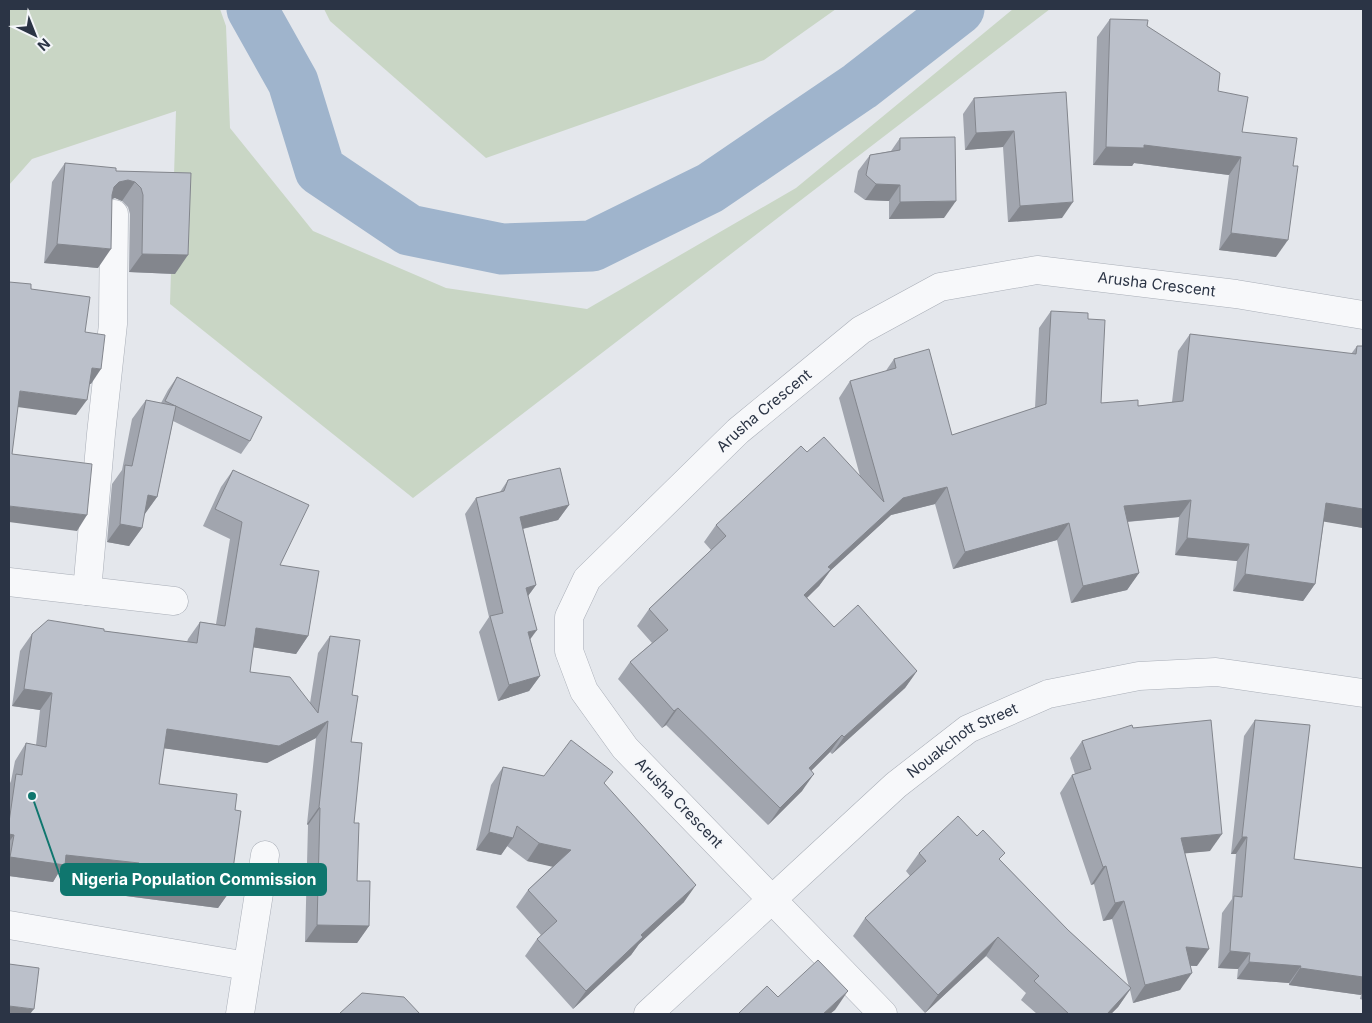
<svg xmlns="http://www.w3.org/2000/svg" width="1372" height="1023" viewBox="0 0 1372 1023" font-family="Inter,sans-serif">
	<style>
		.green { fill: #c9d6c5 }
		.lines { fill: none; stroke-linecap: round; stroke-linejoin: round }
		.river { stroke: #9fb4cc; stroke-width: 51 }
		.minor-casing { stroke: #a9aeb7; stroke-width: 29 }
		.minor { stroke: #f7f8fa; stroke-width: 28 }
		.wall { fill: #a1a5ae }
		.shaded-wall { fill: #83868d }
		.building { fill: #bbc0ca; stroke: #83868d }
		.labels { text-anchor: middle; stroke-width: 4; stroke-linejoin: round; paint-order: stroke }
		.street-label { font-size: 15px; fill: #2b3445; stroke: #f4f6f9 }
		.leader { fill: none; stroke: #0f766e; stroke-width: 2 }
		.callout-dot { fill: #0f766e; stroke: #f4f6f9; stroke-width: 2 }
		.callout { fill: #0f766e; stroke: #0f766e; stroke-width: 2 }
		.callout-label { font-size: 16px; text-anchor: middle; font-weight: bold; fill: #fff }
	</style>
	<rect width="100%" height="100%" fill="#e4e7ec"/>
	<!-- green -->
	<g class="green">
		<polygon points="9,9 220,9 226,26 230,128 313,231 446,288 587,309 796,188 1013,9 1050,9 413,498 170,304 176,111 32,159 9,185"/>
		<polygon points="324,9 836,9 764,60 486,158 330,21"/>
	</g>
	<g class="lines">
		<!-- river -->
		<polyline class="river" points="252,9 293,82 320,170 409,230 502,249 592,246 710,188 860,86 959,9"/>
		<defs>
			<g id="minor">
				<polyline points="9,582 174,601"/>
				<polyline points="87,591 101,434 113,324 114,214"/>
				<polyline points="9,925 247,966"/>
				<polyline points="240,1014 265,855"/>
				<path id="s1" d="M648,1014L896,785L968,729L1048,694L1139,676L1216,672L1363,693"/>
				<path id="s2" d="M883,1014L625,748L584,691L569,651V617L587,579L738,431L861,330L940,287L1037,270L1236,294L1363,315"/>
			</g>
		</defs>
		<!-- minor casing -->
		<use href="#minor" class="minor-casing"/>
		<!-- minor -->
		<use href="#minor" class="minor"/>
	</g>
	<!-- wall -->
	<g class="wall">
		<polygon points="1110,19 1147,26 1218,91 1242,132 1276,257 1219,250 1229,175 1134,163 1132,166 1093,165 1097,37"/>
		<polygon points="1066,92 1062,218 1008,222 1003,147 965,150 963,114 974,98"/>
		<polygon points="900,138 944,218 889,219 889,201 865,200 854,192 858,171 870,155 891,151"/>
		<polygon points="65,163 116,171 191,173 175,274 129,272 130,214 128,207 122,201 115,198 111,199 98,268 44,263 52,182"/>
		<polygon points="1051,311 1088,319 1101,403 1138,406 1172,402 1178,351 1190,334 1351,354 1357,346 1363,346 1363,528 1324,521 1315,584 1303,601 1233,591 1237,561 1175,555 1179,517 1127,522 1139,573 1127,590 1071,603 1057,540 953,569 935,504 891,515 830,571 819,586 807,598 834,627 917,671 905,688 832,754 830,752 811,771 802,791 768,825 666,725 662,728 618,679 630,662 652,643 637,626 649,609 711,550 704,542 716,525 807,452 860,476 839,398 850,381 885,372 894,359 952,435 1035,408 1039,328"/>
		<polygon points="177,377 250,441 241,454 173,421 157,497 144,515 142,528 129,546 107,542 112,484 122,470 132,419 146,400 161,403 168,390"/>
		<polygon points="233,470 280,565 308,636 296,654 253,647 250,672 310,703 318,653 330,636 352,695 351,742 354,823 357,881 369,926 357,943 305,942 308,825 307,824 316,738 267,763 164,748 159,784 235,810 230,891 218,908 126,896 127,880 59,872 53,882 9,876 9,785 11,781 15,761 26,743 36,745 40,710 12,706 20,651 32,634 104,631 187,642 188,639 200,622 216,624 230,539 203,526 221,487"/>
		<polygon points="508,480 569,505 558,520 523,529 536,585 528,596 530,639 540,676 529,691 498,701 479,632 489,617 465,514 476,498 500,492"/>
		<polygon points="1255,720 1294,859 1363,868 1363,1000 1360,999 1361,995 1289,985 1289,983 1237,979 1238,969 1218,968 1222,913 1232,899 1236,854 1231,854 1244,736"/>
		<polygon points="1133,728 1210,851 1185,853 1197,966 1190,966 1180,990 1133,1003 1130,990 1118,1007 1111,1014 1037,1014 1021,1000 1026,993 986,956 925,1013 853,936 865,918 910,876 906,871 919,853 1000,860 1068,930 1129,987 1112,919 1103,921 1094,884 1091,885 1060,793 1072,775 1075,774 1070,758 1082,741"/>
		<polygon points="503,767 544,776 605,784 684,902 639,944 631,955 573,1009 525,956 537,939 541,935 516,907 528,890 553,866 527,861 507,846 501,855 476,850 491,785"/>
	</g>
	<!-- shaded-wall -->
	<g class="shaded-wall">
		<polygon points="1014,131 1003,147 965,150 976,133"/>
		<polygon points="1144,145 1241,157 1229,175 1134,163 1132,166 1093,165 1106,147"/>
		<polygon points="128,180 135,182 122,201 115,198 106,201 114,187 119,182"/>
		<polygon points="876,184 900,185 889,201 865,200"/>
		<polygon points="956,201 944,218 889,219 900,202"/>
		<polygon points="1073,202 1062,218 1008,222 1020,206"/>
		<polygon points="1231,233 1288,240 1276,257 1219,250"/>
		<polygon points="57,244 111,249 98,268 44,263"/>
		<polygon points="142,254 188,255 175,274 129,272"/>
		<polygon points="92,368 101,369 91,384 81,383"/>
		<polygon points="20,391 87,400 76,415 10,406"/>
		<polygon points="947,487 935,504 891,515 830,571 819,586 792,612 804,595 828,567 903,498"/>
		<polygon points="148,495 157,497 144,515"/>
		<polygon points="1191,500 1179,517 1112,523 1124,506"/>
		<polygon points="1326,503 1363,509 1363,528 1314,520"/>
		<polygon points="569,505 558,520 509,532 520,517"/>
		<polygon points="9,506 87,515 77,531 9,522"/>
		<polygon points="1069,523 1057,540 953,569 965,552"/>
		<polygon points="120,524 142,528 129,546 107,542"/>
		<polygon points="1187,538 1249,544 1237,561 1175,555"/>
		<polygon points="1139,573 1127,590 1071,603 1083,586"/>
		<polygon points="1245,574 1315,584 1303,601 1233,591"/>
		<polygon points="536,585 525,600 526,588"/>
		<polygon points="256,628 308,636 296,654 244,646"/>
		<polygon points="537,630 526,645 528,632"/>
		<polygon points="917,671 905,688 832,754 844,737"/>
		<polygon points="540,676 529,691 498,701 509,685"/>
		<polygon points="24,689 52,693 40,710 12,706"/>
		<polygon points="678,708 666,725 662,728 674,711"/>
		<polygon points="328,721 316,738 267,763 155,747 167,729"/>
		<polygon points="842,735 830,752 797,785 809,768"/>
		<polygon points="814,774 802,791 768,825 780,808"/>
		<polygon points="319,807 320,808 308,825 307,824"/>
		<polygon points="489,832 513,838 501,855 476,850"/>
		<polygon points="9,834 14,835 9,842"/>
		<polygon points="1222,834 1210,851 1169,855 1181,838"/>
		<polygon points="1242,837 1247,837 1236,854 1231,854"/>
		<polygon points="539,843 571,850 558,868 527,861"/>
		<polygon points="66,855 139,863 127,880 59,872 53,882 9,876 9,859 10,857"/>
		<polygon points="1106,866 1094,884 1091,885 1103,867"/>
		<polygon points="138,879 230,891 218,908 126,896"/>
		<polygon points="696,885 684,902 639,944 631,955 573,1009 586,991 641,935"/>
		<polygon points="1124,901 1112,919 1103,921 1115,903"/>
		<polygon points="317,925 369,926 357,943 305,942"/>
		<polygon points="998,937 986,956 925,1013 938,995"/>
		<polygon points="1186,947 1209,949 1197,966 1174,965"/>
		<polygon points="1230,951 1250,953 1238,969 1218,968"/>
		<polygon points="1249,962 1301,966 1289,983 1237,979"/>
		<polygon points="1300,968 1363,977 1363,992 1361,995 1289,985"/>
		<polygon points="1192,973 1180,990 1133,1003 1145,985"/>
		<polygon points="1131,988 1118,1007 1111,1014 1107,1014"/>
		<polygon points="848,991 835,1010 830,1014 823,1014"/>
		<polygon points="9,1006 34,1009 30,1014 9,1014"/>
	</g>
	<!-- building -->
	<g class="building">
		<polygon points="1110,19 1148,20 1147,26 1220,73 1218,91 1248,97 1242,132 1297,138 1293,166 1298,166 1288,240 1231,233 1241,157 1144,145 1144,148 1106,147"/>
		<polygon points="1066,92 1073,202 1020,206 1014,131 976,133 974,98"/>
		<polygon points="955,137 956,201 900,202 900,185 876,184 866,175 870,155 900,150 900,138"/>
		<polygon points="65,163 116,168 116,171 191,173 188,255 142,254 143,195 141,188 135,182 128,180 119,182 114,187 112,195 111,249 57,244"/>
		<polygon points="9,282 31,284 31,289 90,297 85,332 105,335 101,369 92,368 87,400 20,391 12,454 92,464 87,515 9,506"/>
		<polygon points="1051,311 1088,313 1088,319 1105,320 1101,403 1138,400 1138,406 1183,401 1190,334 1356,354 1357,346 1363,346 1363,509 1326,503 1315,584 1245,574 1249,544 1187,538 1191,500 1124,506 1139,573 1083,586 1069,523 965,552 947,487 903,498 828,567 831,569 804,595 834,627 858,605 917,671 844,737 842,735 809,768 814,774 780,808 678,708 674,711 630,662 668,630 649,609 726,536 716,525 801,446 807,452 824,437 884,502 850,381 896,368 894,359 929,349 952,435 1046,404"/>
		<polygon points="177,377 262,417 250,441 165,401"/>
		<polygon points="146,400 176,406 157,497 148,495 142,528 120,524 125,465 132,466"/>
		<polygon points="560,468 569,505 520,517 536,585 526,588 537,630 528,632 540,676 509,685 490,616 503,613 476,498 504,491 508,480"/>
		<polygon points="233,470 309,505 280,565 319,571 308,636 256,628 250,672 290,677 318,713 330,636 360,640 352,695 358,696 351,742 362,743 354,823 359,823 357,881 370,881 369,926 317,925 320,808 319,807 328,721 279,746 167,729 159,784 237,794 235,810 241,811 230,891 138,879 139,863 66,855 65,865 10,857 14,835 9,834 9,822 16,774 22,775 26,743 46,747 52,693 24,689 32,634 48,620 104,629 104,631 197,643 200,622 225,626 242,522 215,509"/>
		<polygon points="1211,720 1222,834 1181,838 1209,949 1186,947 1192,973 1145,985 1124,901 1115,903 1106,866 1103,867 1072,775 1091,769 1082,741 1132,725 1133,728"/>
		<polygon points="1255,720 1310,725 1294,859 1363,868 1363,977 1300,968 1301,966 1249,962 1250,953 1230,951 1234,896 1242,897 1247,837 1242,837"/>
		<polygon points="571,740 613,772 604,783 696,885 641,935 643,937 586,991 537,939 557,921 528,890 571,850 539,843 517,826 513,838 489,832 503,767 544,776"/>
		<polygon points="958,816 977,836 983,830 1005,853 999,859 1068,930 1131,988 1107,1014 1069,1014 1034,981 1039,976 998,937 938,995 865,918 926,861 919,853"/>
		<polygon points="818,960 848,991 823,1014 738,1014 767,986 778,997"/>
		<polygon points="9,964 39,968 34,1009 9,1006"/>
		<polygon points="362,993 404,997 420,1014 339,1014"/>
	</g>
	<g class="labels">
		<!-- street labels -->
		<g class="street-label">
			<text dy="5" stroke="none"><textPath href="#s2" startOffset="1239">Arusha Crescent</textPath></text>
			<text dy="5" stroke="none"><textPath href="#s2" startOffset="804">Arusha Crescent</textPath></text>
			<text dy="5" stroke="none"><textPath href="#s1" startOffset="418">Nouakchott Street</textPath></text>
			<text transform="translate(679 803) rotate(46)" y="5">Arusha Crescent</text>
		</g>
	</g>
	<!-- callouts -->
	<path class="leader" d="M32 796L61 879"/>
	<circle class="callout-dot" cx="32" cy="796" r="5"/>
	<rect class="callout" x="61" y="864" width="265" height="31" rx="5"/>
	<g class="callout-label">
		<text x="194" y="885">Nigeria Population Commission</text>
	</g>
	<!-- border -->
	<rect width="1372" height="1023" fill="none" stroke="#2b3445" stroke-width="20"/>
	<!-- north arrow -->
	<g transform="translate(35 35) rotate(137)" stroke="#f4f6f9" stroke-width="4" paint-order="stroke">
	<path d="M0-4L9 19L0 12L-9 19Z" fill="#2b3445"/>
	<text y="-8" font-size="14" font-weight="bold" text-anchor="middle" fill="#2b3445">N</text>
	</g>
</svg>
